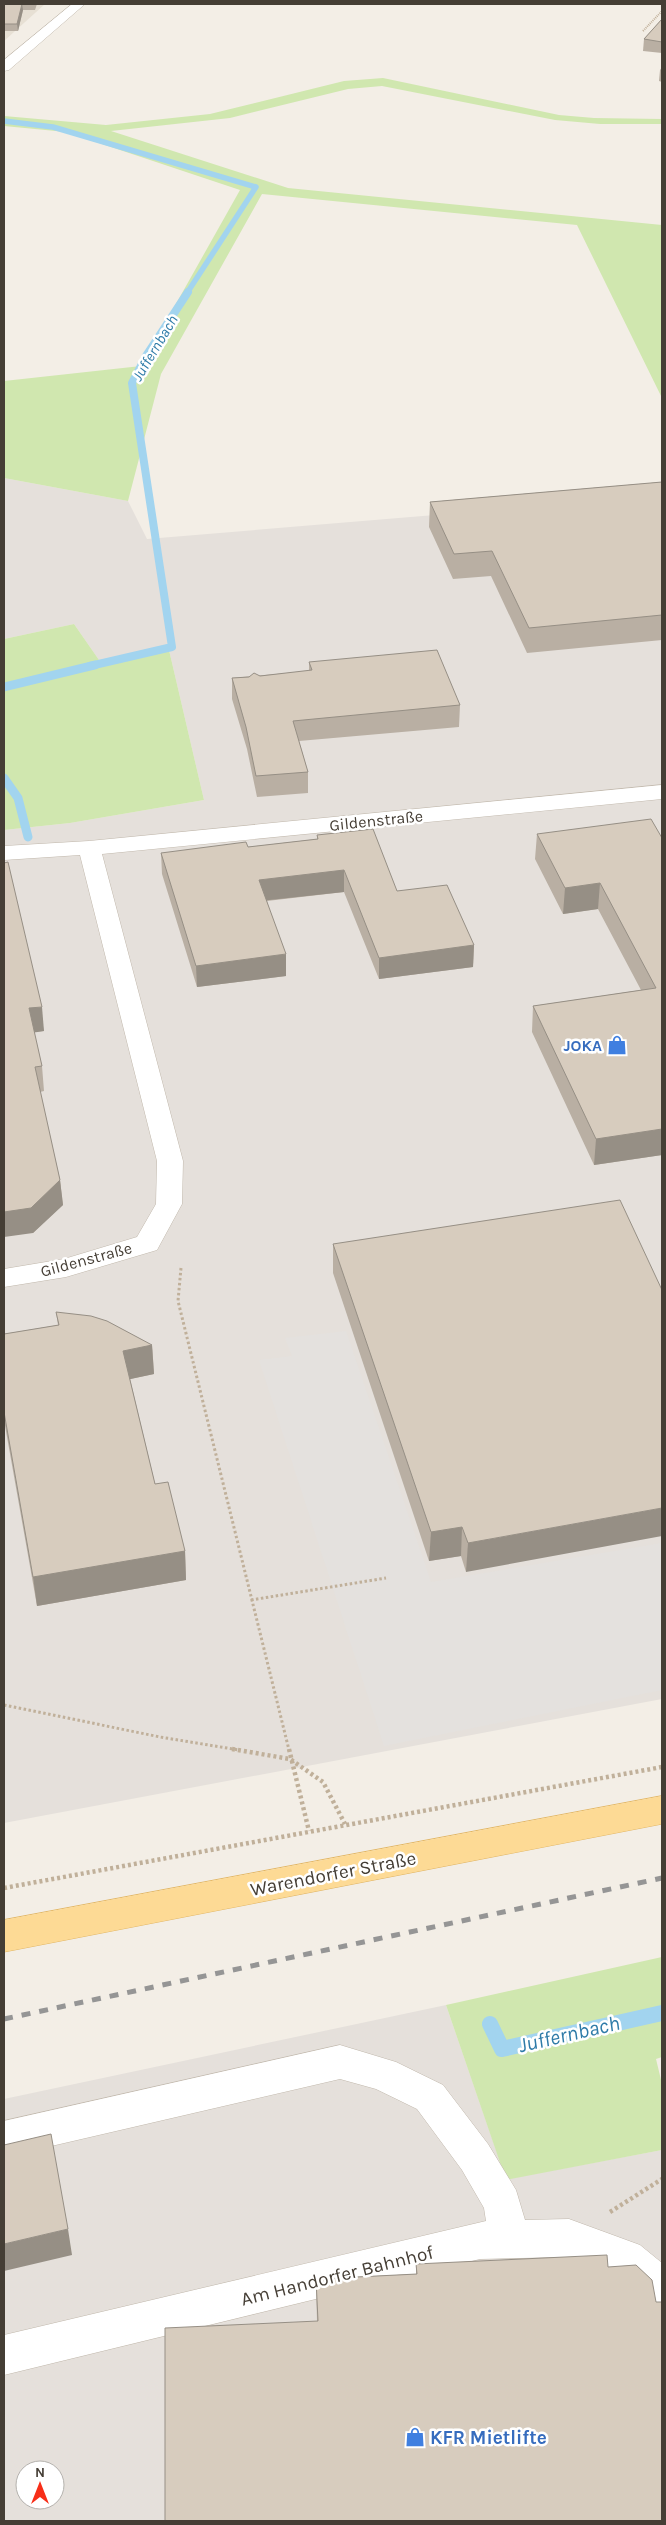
<svg xmlns="http://www.w3.org/2000/svg" width="666" height="2525" viewBox="0 0 666 2525" font-family="Karla,sans-serif">
	<style>
		.residential { fill: #e7e0d4 }
		.industrial { fill: #e5e0db; fill-rule: evenodd }
		.green { fill: #d0e7af }
		.parking { fill: #e4e1de }
		.lines { fill: none; stroke-linecap: round; stroke-linejoin: round }
		.stream-far3 { stroke: #a2d4ef; stroke-width: 5.5 }
		.stream-far2 { stroke: #a2d4ef; stroke-width: 8 }
		.stream-far1 { stroke: #a2d4ef; stroke-width: 9 }
		.stream { stroke: #a2d4ef; stroke-width: 16 }
		.minor-casing { stroke: #c1b8ac; stroke-width: 1 }
		.major-casing { stroke: #e2b664; stroke-width: 1 }
		.path-far2 { stroke: #c0b09a; stroke-width: 2; stroke-dasharray: 1 1; stroke-linecap: butt }
		.path-far1 { stroke: #c0b09a; stroke-width: 3; stroke-dasharray: 2.5 2.5; stroke-linecap: butt }
		.path { stroke: #c0b09a; stroke-width: 4.5; stroke-dasharray: 3 3; stroke-linecap: butt }
		.minor { fill: #fff; fill-rule: evenodd }
		.major { fill: #fdda95; fill-rule: evenodd }
		.rail { stroke: #959595; stroke-width: 5; stroke-dasharray: 9 9; stroke-linecap: butt }
		.wall { fill: #b9afa3 }
		.shaded-wall { fill: #968f85 }
		.building { fill: #d7ccbe; stroke: #968f85 }
		.labels { text-anchor: middle; stroke-width: 5; stroke-linejoin: round; paint-order: stroke }
		.far-water-label { font-size: 15px; font-style: italic; fill: #2e7ba8; stroke: #fff }
		.street-label { font-size: 16px; fill: #453e35; stroke: #fff }
		.shop-label { font-size: 16px; font-weight: bold; fill: #366cbe; stroke: #fff; text-anchor: end }
		.near-street-label { font-size: 19px; fill: #453e35; stroke: #fff }
		.near-shop-label { font-size: 19px; font-weight: bold; fill: #366cbe; stroke: #fff; text-anchor: start }
		.near-water-label { font-size: 21px; font-style: italic; fill: #2e7ba8; stroke: #fff }
	</style>
	<rect width="100%" height="100%" fill="#f3eee6"/>
	<!-- residential -->
	<polygon class="residential" points="4,4 45,4 4,41"/>
	<!-- industrial -->
	<g class="industrial">
		<polygon points="4,478 128,501 147,539 662,496 662,1699 4,1823 4,830 70,823 204,800 169,650 99,660 74,624 4,639"/>
		<path d="M446,2005L506,2179L662,2150V2521H4V2099ZM25,2470H55V2500H25Z"/>
	</g>
	<!-- green -->
	<g class="green">
		<polygon points="383,78 559,115 594,118 662,119 662,124 600,124 555,120 382,86 348,89 230,118 111,131 288,188 662,225 662,398 577,225 262,194 161,374 128,501 4,478 4,381 141,366 240,190 66,132 4,126 4,116 106,125 210,114 344,81"/>
		<polygon points="74,624 99,660 169,650 204,800 70,823 4,830 4,639"/>
		<polygon points="662,1957 662,2057 656,2059 662,2084 662,2150 506,2180 446,2005"/>
	</g>
	<!-- parking -->
	<polygon class="parking" points="346,1331 431,1582 662,1543 662,1690 384,1746 259,1360 292,1356 285,1338"/>
	<g class="lines">
		<!-- stream-far3 -->
		<polyline class="stream-far3" points="4,121 53,127 256,187 187,293"/>
		<!-- stream-far2 -->
		<polyline class="stream-far2" points="90,666 172,647 132,383 146,356 188,292"/>
		<!-- stream-far1 -->
		<g class="stream-far1">
			<polyline points="4,687 95,665"/>
			<polyline points="4,778 18,798 28,837"/>
		</g>
		<!-- stream -->
		<polyline class="stream" points="490,2024 502,2049 662,2013"/>
		<defs>
			<g id="minor">
				<polygon points="72,4 85,4 9,70 4,71 4,60"/>
				<polygon points="662,785 662,799 102,854 183,1161 182,1204 157,1250 66,1277 4,1287 4,1269 64,1259 137,1237 156,1204 157,1161 80,855 4,860 4,846 89,841"/>
				<polygon points="340,2045 396,2062 443,2085 488,2144 516,2190 525,2220 569,2219 640,2245 662,2263 662,2306 648,2301 613,2273 569,2257 480,2259 4,2375 4,2335 486,2221 484,2208 462,2170 417,2109 376,2089 340,2079 4,2157 4,2121"/>
			</g>
			<polygon id="major" points="662,1796 662,1824 4,1952 4,1920"/>
		</defs>
		<!-- minor casing -->
		<use href="#minor" class="minor-casing"/>
		<!-- major casing -->
		<use href="#major" class="major-casing"/>
		<!-- path-far2 -->
		<polyline class="path-far2" points="643,31 662,11"/>
		<!-- path-far1 -->
		<g class="path-far1">
			<polyline points="181,1268 178,1301 289,1750"/>
			<polyline points="251,1600 386,1578"/>
			<polyline points="4,1705 160,1737 239,1750"/>
		</g>
		<!-- path -->
		<g class="path">
			<polyline points="232,1749 290,1759 323,1782 345,1824"/>
			<polyline points="289,1749 309,1831"/>
			<polyline points="4,1888 662,1767"/>
			<polyline points="610,2212 662,2179"/>
		</g>
		<!-- minor -->
		<use href="#minor" class="minor"/>
		<!-- major -->
		<use href="#major" class="major"/>
		<!-- rail -->
		<polyline class="rail" points="4,2019 662,1878"/>
	</g>
	<!-- wall -->
	<g class="wall">
		<polygon points="4,4 37,4 35,10 23,10 18,31 4,31"/>
		<polygon points="662,19 662,53 643,51 644,39"/>
		<polygon points="662,67 662,82 659,81 660,70"/>
		<polygon points="662,482 662,640 527,653 491,576 453,579 429,527 430,502"/>
		<polygon points="309,662 460,705 459,727 299,741 308,772 308,793 257,797 247,749 232,699 232,678 309,671"/>
		<polygon points="537,834 662,838 662,1155 594,1165 532,1032 533,1006 641,990 598,909 563,914 535,859"/>
		<polygon points="317,835 474,945 473,967 379,979 344,892 267,901 286,976 197,987 162,874 161,853 248,847 317,839"/>
		<polygon points="4,863 44,1031 34,1032 42,1066 44,1091 40,1092 60,1180 63,1205 33,1233"/>
		<polygon points="333,1244 662,1290 466,1572 461,1556 429,1561 333,1273"/>
		<polygon points="56,1312 152,1345 154,1374 130,1379 155,1484 185,1551 186,1580 37,1606 4,1420 4,1334 58,1325"/>
		<polygon points="416,2264 608,2267 662,2521 317,2321 316,2279 416,2274"/>
	</g>
	<!-- shaded-wall -->
	<g class="shaded-wall">
		<polygon points="22,4 23,10 18,31 17,24"/>
		<polygon points="344,870 344,892 260,901 259,880"/>
		<polygon points="600,883 598,909 563,914 565,888"/>
		<polygon points="474,945 473,967 379,979 379,958"/>
		<polygon points="286,954 286,976 197,987 196,966"/>
		<polygon points="42,1007 44,1031 31,1033 29,1008"/>
		<polygon points="662,1129 662,1155 594,1165 596,1139"/>
		<polygon points="60,1180 63,1205 33,1233 4,1237 4,1212"/>
		<polygon points="152,1345 154,1374 126,1380 123,1351"/>
		<polygon points="662,1508 662,1536 466,1572 468,1543"/>
		<polygon points="462,1527 461,1556 429,1561 431,1532"/>
		<polygon points="185,1551 186,1580 37,1606 33,1577"/>
		<polygon points="68,2229 72,2255 4,2271 4,2244"/>
	</g>
	<!-- building -->
	<g class="building">
		<polygon points="4,4 22,4 17,24 4,24"/>
		<polygon points="662,19 662,42 644,39"/>
		<polygon points="662,482 662,615 529,628 492,551 454,554 430,502"/>
		<polygon points="437,650 460,705 293,721 308,772 256,776 246,727 232,678 249,677 254,673 260,676 312,670 309,662"/>
		<polygon points="651,819 662,838 662,1129 596,1139 533,1006 656,988 600,883 565,888 537,834"/>
		<polygon points="373,829 397,891 447,885 474,945 379,958 344,870 259,880 286,954 196,966 161,853 246,842 248,847 318,839 317,835"/>
		<polygon points="8,862 42,1007 29,1008 42,1066 35,1067 60,1180 31,1208 4,1212 4,863"/>
		<polygon points="620,1200 662,1290 662,1508 468,1543 462,1527 431,1532 333,1244"/>
		<polygon points="56,1312 91,1316 107,1321 152,1345 123,1351 155,1484 168,1482 185,1551 33,1577 4,1412 4,1334 59,1325"/>
		<polygon points="51,2134 68,2229 4,2244 4,2145"/>
		<polygon points="607,2255 608,2267 636,2265 652,2280 656,2302 662,2302 662,2521 165,2521 165,2328 318,2321 316,2279 417,2274 416,2264"/>
	</g>
	<!-- icons -->
	<defs>
		<symbol id="shop-bare" viewBox="-9 -9 18 18"><path d="M-5-2.5h2.3a2.7 3.5 0 0 1 5.4 0H5L5.5 6h-11ZM-1.5-2.5h3a1.5 2.3 0 0 0-3 0Z" fill="#3f7fe0" stroke="#fff" stroke-width="2.5" paint-order="stroke"/></symbol>
	</defs>
	<g fill-rule="evenodd">
		<use href="#shop-bare" x="603" y="1031" width="28" height="28"/>
		<use href="#shop-bare" x="401" y="2423" width="28" height="28"/>
	</g>
	<g class="labels">
		<!-- far-water labels -->
		<g class="far-water-label">
			<text transform="translate(155 348) rotate(-59)" y="5">Juffernbach</text>
		</g>
		<!-- street labels -->
		<g class="street-label">
			<text transform="translate(376 820) rotate(-6)" y="6">Gildenstraße</text>
			<text transform="translate(86 1259) rotate(-15)" y="6">Gildenstraße</text>
		</g>
		<!-- shop labels -->
		<g class="shop-label">
			<text x="602" y="1051">JOKA</text>
		</g>
		<!-- near-street labels -->
		<g class="near-street-label">
			<text transform="translate(333 1873) rotate(-11)" y="7">Warendorfer Straße</text>
			<text transform="translate(337 2275) rotate(-14)" y="7">Am Handorfer Bahnhof</text>
		</g>
		<!-- near-shop labels -->
		<g class="near-shop-label">
			<text x="430" y="2444">KFR Mietlifte</text>
		</g>
		<!-- near-water labels -->
		<g class="near-water-label">
			<text transform="translate(569 2034) rotate(-13)" y="7">Juffernbach</text>
		</g>
	</g>
	<!-- border -->
	<rect width="666" height="2525" fill="none" stroke="#453e35" stroke-width="10"/>
	<!-- north arrow -->
	<g transform="translate(40 2485)"><circle r="24" fill="#ffffff" stroke="#b5b2ae"/>
	<path d="M0-4L9 19L0 12L-9 19Z" fill="#f72e18"/>
	<text y="-8" font-size="14" font-weight="bold" text-anchor="middle" fill="#453e35">N</text>
	</g>
</svg>
